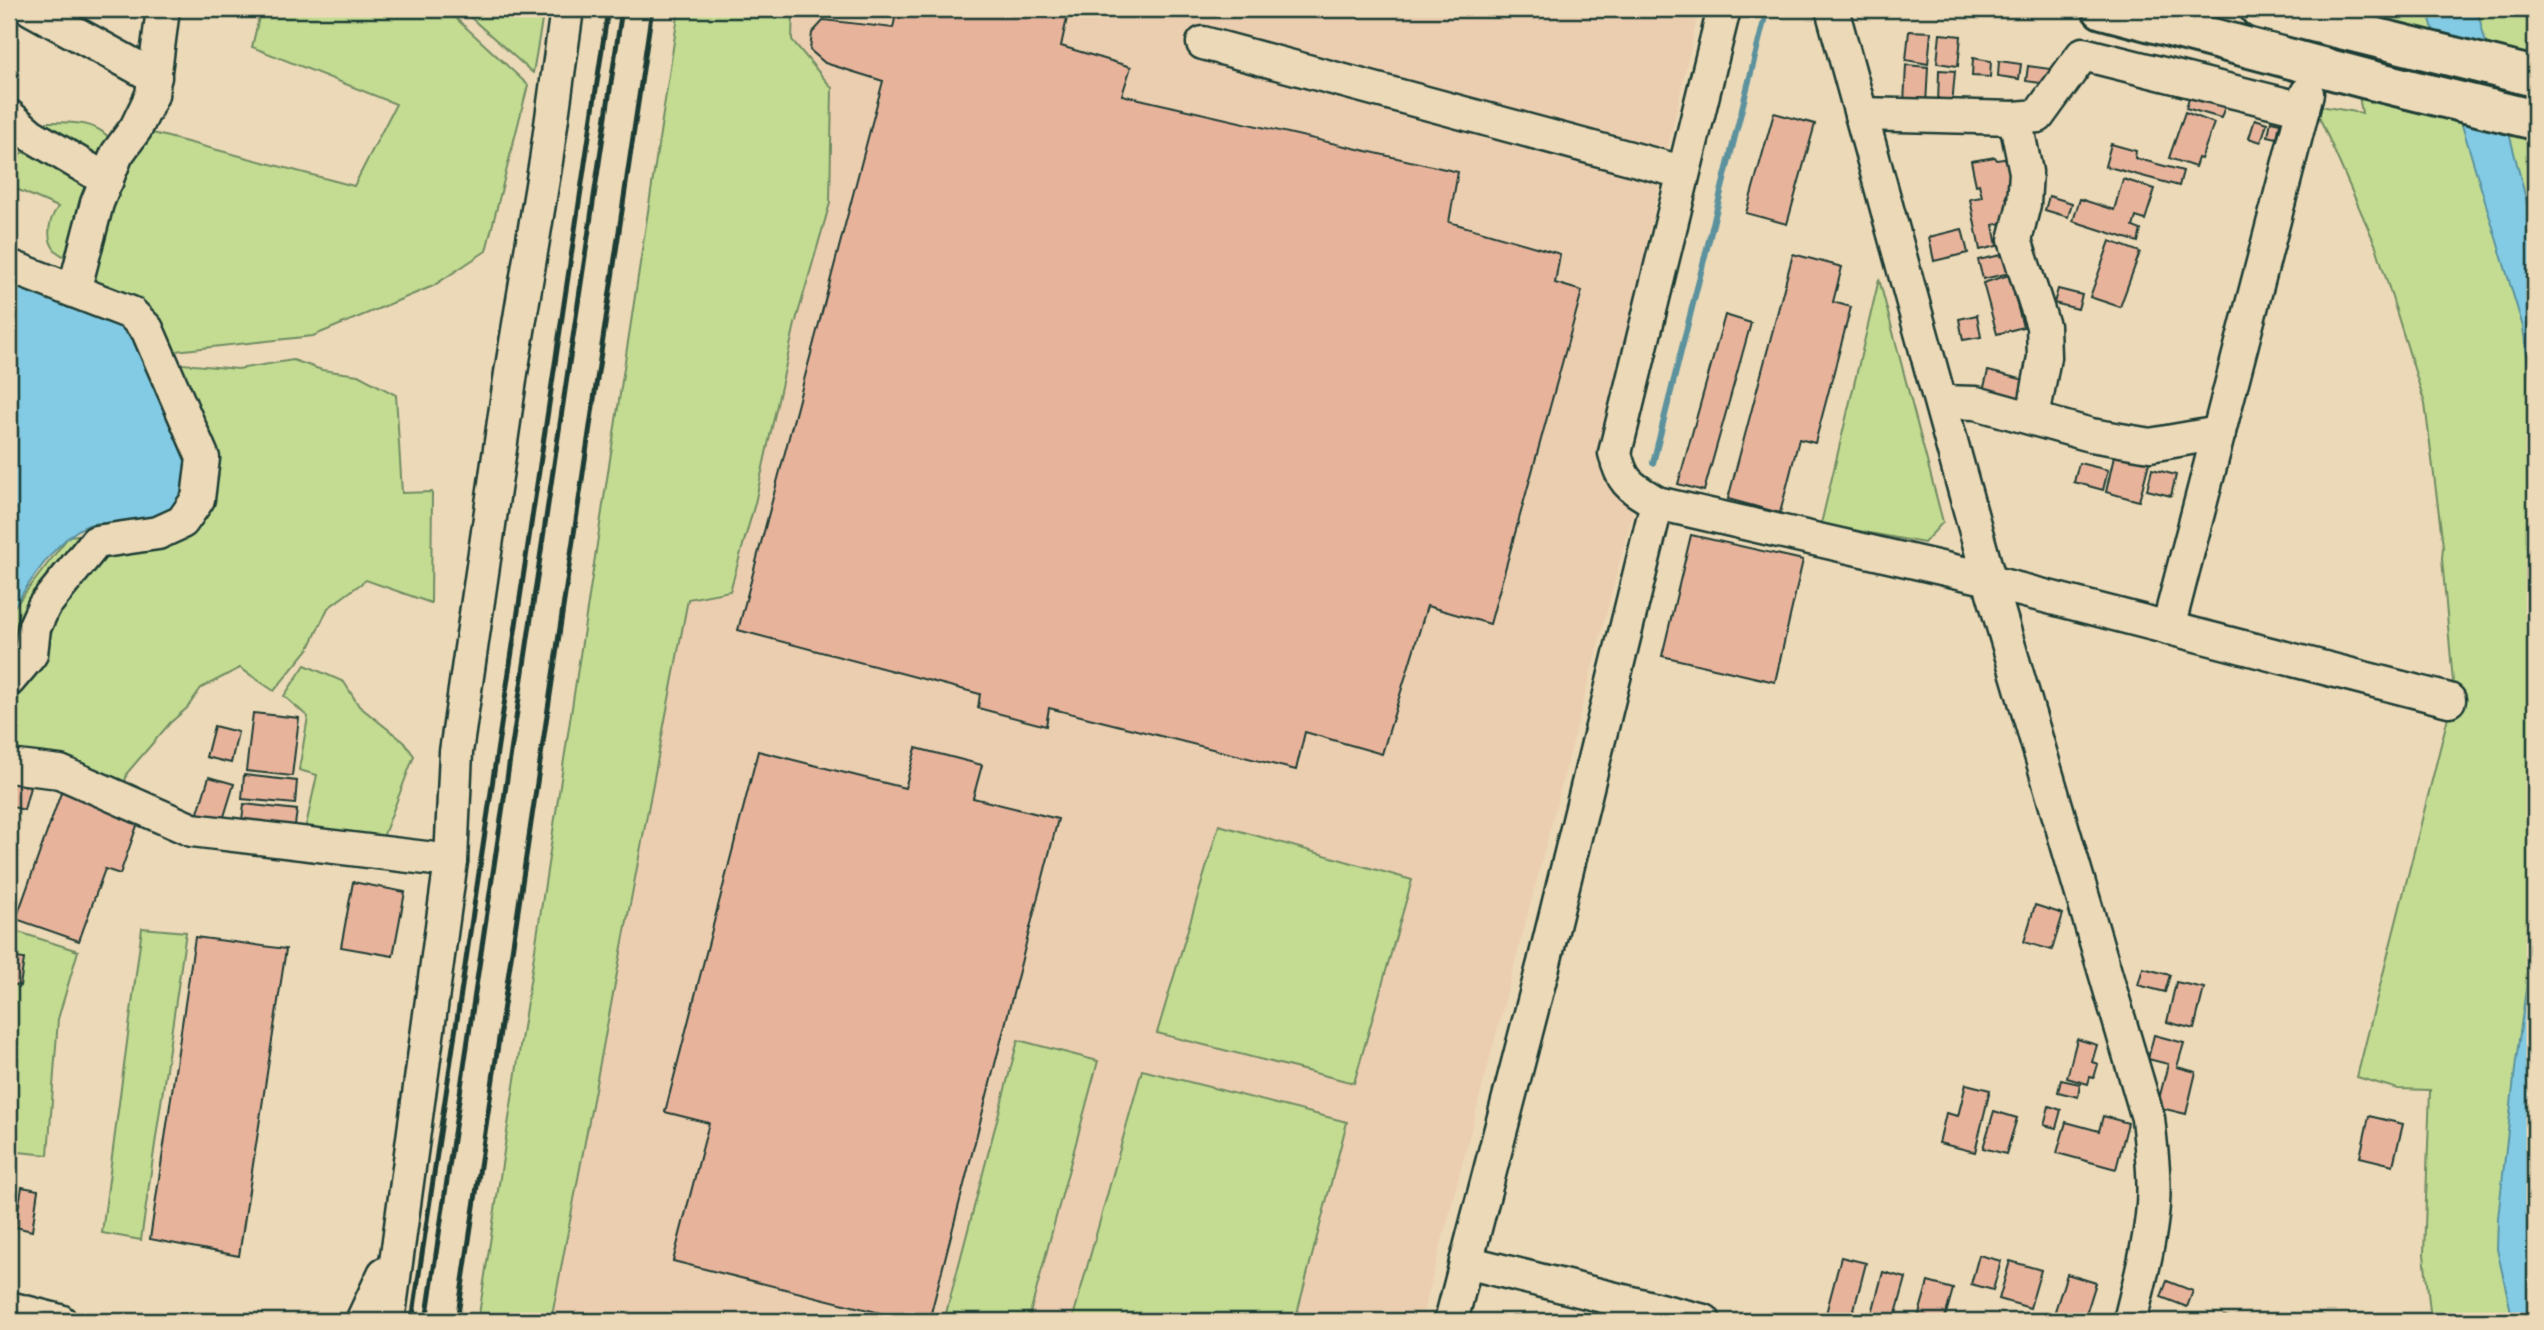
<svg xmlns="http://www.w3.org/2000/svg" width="2544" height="1330" viewBox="0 0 2544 1330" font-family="'Indie Flower',sans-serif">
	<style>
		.built { fill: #ebceaf }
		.green { fill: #c3dc92; stroke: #718c63; stroke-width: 2 }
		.water { fill: #83cbe4; stroke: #5b929e; stroke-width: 2 }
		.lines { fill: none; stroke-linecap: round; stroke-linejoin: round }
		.stream { stroke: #5b929e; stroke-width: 6 }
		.building { fill: #e8b39b; stroke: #1f3d34; stroke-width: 2 }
		.minor-casing { stroke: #1f3d34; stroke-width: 37 }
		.major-casing { stroke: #1f3d34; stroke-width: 44 }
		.minor { stroke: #ecd9b7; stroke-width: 32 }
		.major { stroke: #ecd9b7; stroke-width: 38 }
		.rail { stroke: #1f3d34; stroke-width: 5 }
	</style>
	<rect width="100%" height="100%" fill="#ecd9b7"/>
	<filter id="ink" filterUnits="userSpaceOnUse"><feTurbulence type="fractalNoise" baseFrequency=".0143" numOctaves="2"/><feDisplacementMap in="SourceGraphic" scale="14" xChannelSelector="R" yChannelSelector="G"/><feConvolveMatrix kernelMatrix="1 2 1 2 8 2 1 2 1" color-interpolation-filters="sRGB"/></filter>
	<g filter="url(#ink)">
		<!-- built -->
		<polygon class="built" points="722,9 1699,9 1598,463 1633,512 1421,1321 521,1321"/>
		<!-- green -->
		<g class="green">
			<polygon points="261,9 446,9 528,85 486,251 433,286 313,336 157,353 83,295 107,180 145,131 354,186 396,104 252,47"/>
			<polygon points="461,9 544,9 533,73"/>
			<polygon points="679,9 793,9 792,40 832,88 830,203 795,324 755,503 730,591 688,599 551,1321 478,1321"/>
			<polygon points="2344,9 2535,9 2535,1321 2431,1321 2424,1254 2430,1090 2398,1089 2357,1077 2454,693 2442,559 2443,546 2425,404 2376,246 2314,105 2362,113"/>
			<path d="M47,122C72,122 101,121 114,145L94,179L40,141Z"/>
			<path d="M22,152C43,159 77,171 88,191L73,248L66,257C44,249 46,223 58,207L14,188L9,170Z"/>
			<polygon points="1879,279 1943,522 1924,543 1821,524"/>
			<polygon points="293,360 322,370 358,375 396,395 402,493 432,492 431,603 366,580 328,608 309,648 274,691 240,668 201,688 187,708 170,723 127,773 123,792 9,763 9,614 69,536 147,528 165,518 182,497 172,363 238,369"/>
			<polygon points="305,665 344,682 359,706 404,742 414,756 383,837 305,830 317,775 299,770 308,717 284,696"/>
			<polygon points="1219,825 1412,880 1354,1083 1157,1033"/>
			<polygon points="142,928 186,932 141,1240 102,1233"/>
			<polygon points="9,929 78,951 58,1019 48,1155 9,1151"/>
			<polygon points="1018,1040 1098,1061 1028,1321 944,1321"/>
			<polygon points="1142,1070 1347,1122 1295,1321 1072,1321"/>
		</g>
		<!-- water -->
		<g class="water">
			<polygon points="2427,9 2477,9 2535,234 2535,414 2523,327"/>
			<path d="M9,269L124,317L189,449L190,482L182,497L167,514L144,529C130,527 114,523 100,523C64,523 27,587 9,614Z"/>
			<polygon points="2535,870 2535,1321 2513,1321 2497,1249 2498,1218 2516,1061 2532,947"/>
		</g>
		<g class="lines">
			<!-- stream -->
			<polyline class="stream" points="1653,463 1767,9"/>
		</g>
		<!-- building -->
		<g class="building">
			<polygon points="897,9 1069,9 1061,46 1131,67 1122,95 1458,172 1449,222 1560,254 1555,283 1582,291 1490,624 1427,606 1382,754 1305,732 1296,770 1049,708 1046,726 978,708 980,694 738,630 883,81 825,63 810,50 812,33 824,20 893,28"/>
			<polygon points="1909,31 1931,32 1928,64 1906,60"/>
			<polygon points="1940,34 1961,36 1958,66 1937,63"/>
			<polygon points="1973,58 1991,61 1990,77 1972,76"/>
			<polygon points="1999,61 2021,64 2019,79 1998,76"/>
			<polygon points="1906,65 1928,67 1926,105 1904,104"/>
			<polygon points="2028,66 2050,69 2048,84 2026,81"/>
			<polygon points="1939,70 1955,71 1952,105 1938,105"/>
			<polygon points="2191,91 2226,103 2221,118 2186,108"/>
			<polygon points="2185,112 2214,123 2201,159 2198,158 2195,167 2169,158"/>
			<polygon points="1774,113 1815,124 1787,224 1746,213"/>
			<polygon points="2255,119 2267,123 2261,142 2249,138"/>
			<polygon points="2271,121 2280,123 2277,138 2268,136"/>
			<polygon points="2111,144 2136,151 2135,158 2183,171 2179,186 2105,166"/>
			<polygon points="1995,157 1997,160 2010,158 2016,195 2006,196 2010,218 2005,222 1993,225 1997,246 1980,250 1970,199 1982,197 1979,184 1976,185 1971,161"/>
			<polygon points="2123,179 2155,189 2145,220 2136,217 2133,227 2141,230 2138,242 2073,221 2080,199 2114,210"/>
			<polygon points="2049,196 2072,203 2068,217 2045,210"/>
			<polygon points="1962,229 1968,253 1934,261 1929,237"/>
			<polygon points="2110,241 2140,252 2120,307 2090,297"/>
			<polygon points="1793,254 1842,267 1833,302 1851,307 1815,443 1799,439 1780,513 1728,499"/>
			<polygon points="2006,254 2010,273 1983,279 1978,260"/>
			<polygon points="2009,275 2023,327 1997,334 1983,283"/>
			<polygon points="2058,289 2082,295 2078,309 2054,303"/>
			<polygon points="1725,315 1751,323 1704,491 1678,484"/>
			<polygon points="1977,315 1981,337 1963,340 1959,319"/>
			<polygon points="1988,371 2029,381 2024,401 1983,391"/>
			<polygon points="2115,452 2150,459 2139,501 2106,492"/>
			<polygon points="2079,463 2108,470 2103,490 2074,482"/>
			<polygon points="2152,469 2176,475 2171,496 2147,490"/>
			<polygon points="1691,535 1803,560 1775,682 1662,656"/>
			<polygon points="253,713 299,718 292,776 246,771"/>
			<polygon points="214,726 238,732 231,763 206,757"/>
			<polygon points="916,748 982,765 973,798 1058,819 929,1321 912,1321 673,1261 709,1123 665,1112 758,751 905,788"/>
			<polygon points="244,775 297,781 295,804 242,799"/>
			<polygon points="209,777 234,784 222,823 197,816"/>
			<polygon points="10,782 30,787 24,810 9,806"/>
			<polygon points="62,790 140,817 120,874 105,869 79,941 16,919"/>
			<polygon points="244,804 297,810 294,833 241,828"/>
			<polygon points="353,882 405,892 393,956 341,947"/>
			<polygon points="2035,905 2063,914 2052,950 2024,942"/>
			<polygon points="195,937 286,949 239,1256 150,1239"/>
			<polygon points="9,957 24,959 20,986 9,984"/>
			<polygon points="2143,968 2170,975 2165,992 2138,985"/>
			<polygon points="2176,982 2204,988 2194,1029 2167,1022"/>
			<polygon points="2154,1035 2184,1043 2177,1067 2196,1072 2186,1114 2157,1107 2168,1064 2148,1059"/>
			<polygon points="2077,1039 2097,1045 2092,1062 2098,1064 2094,1078 2090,1077 2088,1084 2067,1078"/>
			<polygon points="2061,1080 2080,1084 2078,1097 2058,1092"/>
			<polygon points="1966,1084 1990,1090 1975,1152 1939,1143 1946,1113 1958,1116"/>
			<polygon points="2049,1106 2061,1110 2056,1128 2044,1125"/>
			<polygon points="1994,1111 2017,1118 2006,1154 1983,1148"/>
			<polygon points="2103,1116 2128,1123 2116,1169 2057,1153 2066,1122 2099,1131"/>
			<polygon points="2369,1116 2403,1124 2393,1165 2360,1157"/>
			<polygon points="22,1187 38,1190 32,1231 15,1227"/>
			<polygon points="1979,1255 2001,1261 1993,1290 1971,1284"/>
			<polygon points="1841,1257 1866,1263 1851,1321 1824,1321"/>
			<polygon points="2010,1261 2041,1270 2030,1308 1999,1299"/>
			<polygon points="1883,1272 1906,1278 1894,1321 1870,1321"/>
			<polygon points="2067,1274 2096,1283 2084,1321 2054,1314"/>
			<polygon points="2167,1281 2193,1291 2187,1307 2161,1297"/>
			<polygon points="1928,1282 1953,1289 1944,1321 1917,1321"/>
			<polygon points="2224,1316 2240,1321 2222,1321"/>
		</g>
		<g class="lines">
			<defs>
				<g id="minor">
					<polyline points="31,9 155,77"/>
					<path d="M1724,9L1615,453C1622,484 1631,487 1657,503L1989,579"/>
					<path d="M1832,9L1989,579L2148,1118C2151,1147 2155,1176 2153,1205C2150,1245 2139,1283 2130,1321"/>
					<polyline points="1203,43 1682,172"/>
					<polyline points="1861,114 2015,118 2038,116 2083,54 2303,109"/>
					<polyline points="9,116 31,135 107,180"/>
					<polyline points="2015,118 2026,172 2024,204 2015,240 2043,326 2044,357 2033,417"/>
					<polyline points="9,266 131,313 147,329 203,458 198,499 182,522 158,533 96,542 44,606 34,628 31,654 9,680"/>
					<polyline points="74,291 97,203 117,154 136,128 152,95 163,9"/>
					<polyline points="1942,402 1976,403 2091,435 2150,445 2219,433"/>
					<polyline points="1990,582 2449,700"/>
					<polyline points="2168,628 2307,93"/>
					<polyline points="9,766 60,772 192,830 451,861"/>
					<polyline points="1466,1262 1704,1321"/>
					<polyline points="9,1308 60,1321"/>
					<polyline points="362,1321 384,1274"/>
					<polyline points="388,1321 451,861 456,752 511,373 546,161 567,9"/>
					<polyline points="1451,1321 1544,963 1657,503"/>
				</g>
				<g id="major">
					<polyline points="2102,9 2367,79 2535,120"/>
					<polyline points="2260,9 2535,77"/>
				</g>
			</defs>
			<!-- minor casing -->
			<use href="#minor" class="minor-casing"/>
			<!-- major casing -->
			<use href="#major" class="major-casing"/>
			<!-- minor -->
			<use href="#minor" class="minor"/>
			<!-- major -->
			<use href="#major" class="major"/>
			<!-- rail -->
			<g class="rail">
				<polyline points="412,1321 608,9"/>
				<polyline points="426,1321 622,9"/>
				<polyline points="457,1321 652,9"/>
			</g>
		</g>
	</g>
	<!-- margin -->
	<rect width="2544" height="1330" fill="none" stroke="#ecd9b7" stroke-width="35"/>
	<rect x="18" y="18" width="2509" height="1295" fill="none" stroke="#1f3d34" stroke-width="2.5" filter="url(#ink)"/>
</svg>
